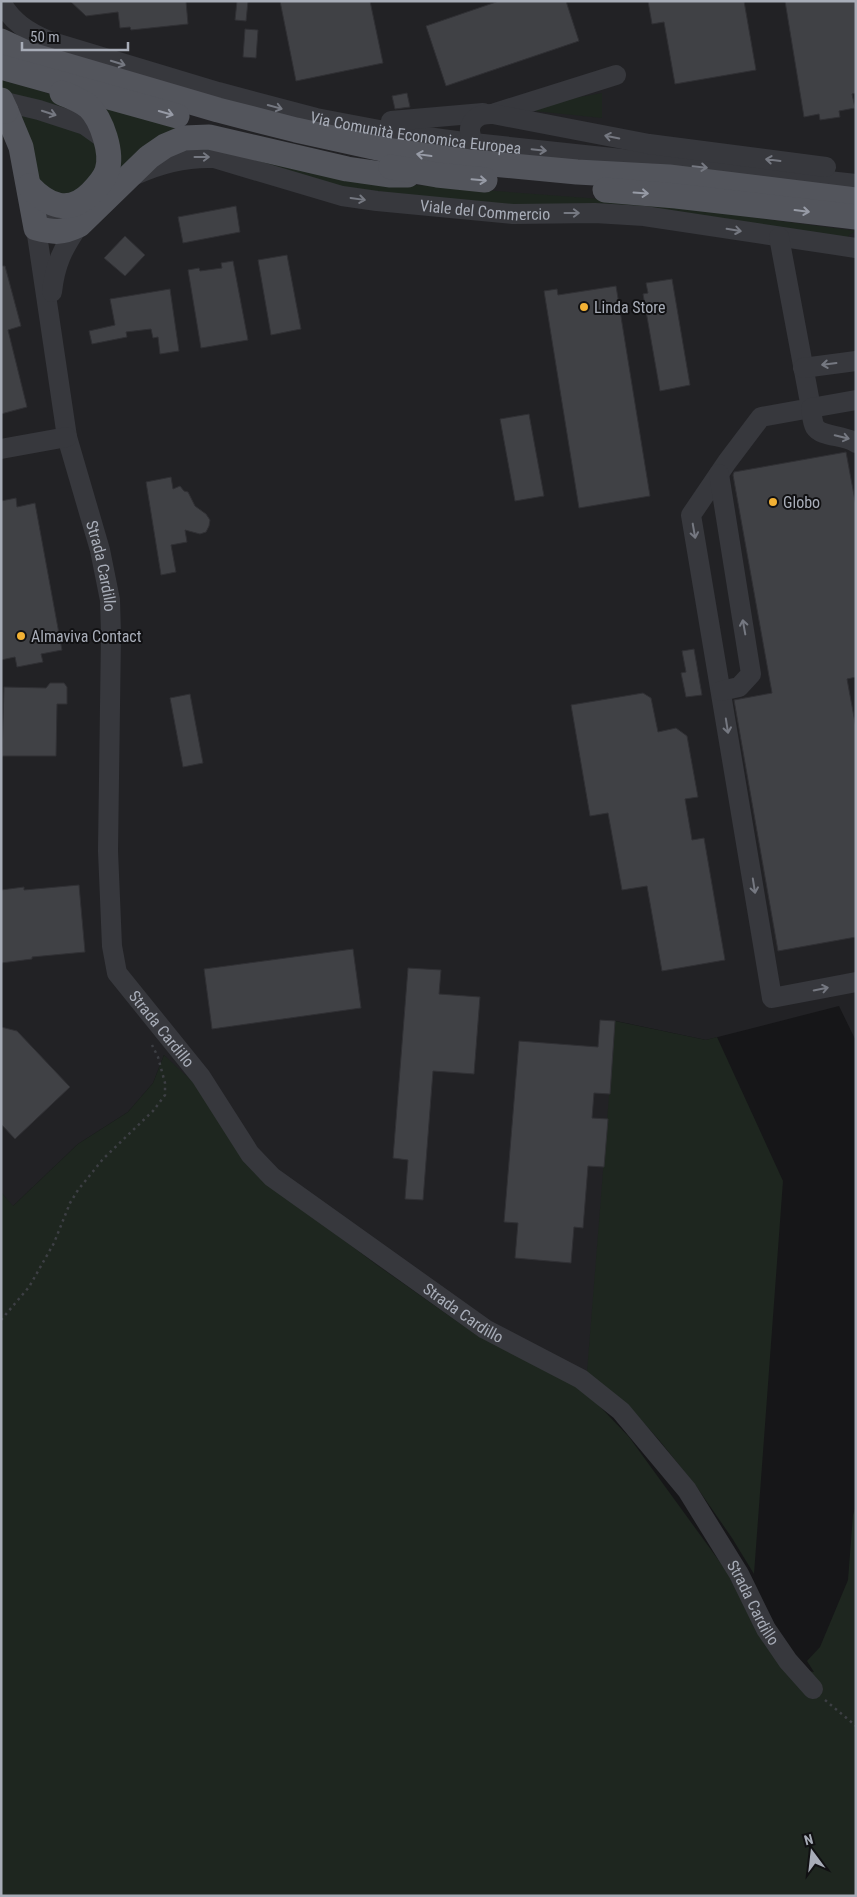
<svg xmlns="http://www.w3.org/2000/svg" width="857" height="1897" viewBox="0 0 857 1897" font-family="'Roboto Condensed',sans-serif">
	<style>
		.built { fill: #222225 }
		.green { fill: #1e261f }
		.building { fill: #404145; stroke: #303034 }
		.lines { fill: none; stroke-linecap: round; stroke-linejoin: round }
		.path { stroke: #3d3f44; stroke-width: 2.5; stroke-dasharray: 2.5 4; stroke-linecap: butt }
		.minor { stroke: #37383d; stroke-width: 20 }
		.major { stroke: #53555c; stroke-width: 25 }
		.major-bridge { stroke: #53555c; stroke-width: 25 }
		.oneway { stroke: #757881 }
		.oneway2 { stroke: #979ba6 }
		.poi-dot { fill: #f2b134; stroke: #111113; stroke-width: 2 }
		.labels { text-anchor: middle; stroke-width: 4; stroke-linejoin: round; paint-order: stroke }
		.street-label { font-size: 16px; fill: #a8adb8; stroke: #111113 }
		.poi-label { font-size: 16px; fill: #a8adb8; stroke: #111113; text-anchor: start }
	</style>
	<rect width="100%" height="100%" fill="#161618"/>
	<!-- built -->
	<polygon class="built" points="1,1 856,1 856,1041 839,1006 706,1040 616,1021 586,1392 461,1324 377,1265 268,1183 164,1055 153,1083 128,1112 78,1144 12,1207 1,1192"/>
	<!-- green -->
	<g class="green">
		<path d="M1,80C31,88 61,94 85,113L1,92Z"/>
		<polygon points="602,93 602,118 534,111 536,105"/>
		<polygon points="99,106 182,128 111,180"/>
		<polygon points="19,111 36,115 95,140 100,172 68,200 39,183 25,124"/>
		<polygon points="181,145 404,184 640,202 856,231 849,235 848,241 347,188"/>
		<polygon points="615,1021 706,1040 717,1037 783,1181 754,1574 732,1538 696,1486 659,1440 626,1403 587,1372"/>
		<polygon points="164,1055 195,1084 268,1183 377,1265 461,1324 586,1392 629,1437 725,1569 780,1666 814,1672 807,1661 820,1647 848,1580 853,1515 856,1505 856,1896 1,1896 1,1192 13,1206 78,1144 128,1112 153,1083"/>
	</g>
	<!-- building -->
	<g class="building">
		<polygon points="70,1 186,1 188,24 131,30 130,27 120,28 118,12 86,16"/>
		<polygon points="237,1 248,1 246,21 235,20"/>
		<polygon points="280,1 370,1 383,63 296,81"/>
		<polygon points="499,1 566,1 579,41 446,86 426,26"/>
		<polygon points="648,1 744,1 756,70 675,84 664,22 652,24"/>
		<polygon points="785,1 856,1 856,93 852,94 855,108 839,111 840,117 820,120 819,114 804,117"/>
		<polygon points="245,29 258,30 256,58 243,57"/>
		<polygon points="407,93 410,107 395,109 392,96"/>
		<polygon points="236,206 240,232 183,243 178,217"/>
		<polygon points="125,236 145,255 125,276 104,258"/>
		<polygon points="287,255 301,329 271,335 258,260"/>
		<polygon points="233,261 248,340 201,348 188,270 199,268 200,271 222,268 221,263"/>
		<polygon points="1,266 5,266 21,326 8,330 27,407 1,414"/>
		<polygon points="672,279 690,385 660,391 643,294 648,293 646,283"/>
		<polygon points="616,286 650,496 579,508 544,291 557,289 558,295"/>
		<polygon points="170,289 179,351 160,354 158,337 153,338 151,329 126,332 127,337 92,344 89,331 115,325 110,299"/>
		<polygon points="529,414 544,496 515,501 500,419"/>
		<polygon points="846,452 856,506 856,677 847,679 856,728 856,937 778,951 734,700 772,693 733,475 734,472"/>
		<polygon points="171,477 173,489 180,486 184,491 188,492 195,506 206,514 210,520 209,526 206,532 200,534 185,530 187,542 171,545 176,572 161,575 146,482"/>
		<polygon points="16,498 17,507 35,503 62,650 41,654 43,662 17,667 15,657 1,660 1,501"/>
		<polygon points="694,649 702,695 686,697 681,673 686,672 682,651"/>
		<polygon points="50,683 64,683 67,687 67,704 57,704 56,756 2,756 4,687 46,688"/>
		<polygon points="643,693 651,698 658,732 676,728 687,736 698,797 685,799 692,840 704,838 725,960 662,971 647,886 622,890 608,813 590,816 571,705"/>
		<polygon points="190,694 203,763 183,767 170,698"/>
		<polygon points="79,885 85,952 32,957 32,959 1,963 1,890 24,887 24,890"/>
		<polygon points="353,949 361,1008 212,1029 204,969"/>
		<polygon points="408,968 441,970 439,994 480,997 474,1074 433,1071 423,1200 405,1199 408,1160 393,1158"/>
		<polygon points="600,1020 615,1021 610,1094 594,1093 592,1118 608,1119 604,1167 588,1166 583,1228 574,1227 571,1263 515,1258 518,1223 504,1222 519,1041 598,1047"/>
		<polygon points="1,1027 17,1031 70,1087 15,1139 1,1124"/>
	</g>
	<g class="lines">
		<!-- path -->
		<g class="path">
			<polyline points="1,1320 29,1287 54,1243 70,1203 78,1190 103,1159 153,1111 165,1095 165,1083 158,1057 152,1045"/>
			<polyline points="825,1700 856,1726"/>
		</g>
		<!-- minor -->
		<g class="minor">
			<path id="s1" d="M1,2C12,22 28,32 49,41L218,92L316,118L390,132L464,142L856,184"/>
			<polyline points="1,101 39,110 85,125 106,140"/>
			<polyline points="495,113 616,75"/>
			<polyline points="390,132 391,121 483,113"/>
			<path d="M474,143C464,126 474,113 493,114L649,144L826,167"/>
			<path id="s2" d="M135,175C161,163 186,157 214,158L342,196L377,201L513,214L595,213L644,216L856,248"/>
			<path id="s3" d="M78,203L36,228L67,437L100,550L110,600L111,634L108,851L112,946L117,973L201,1077L250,1154L272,1177L485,1329L581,1379L621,1411L687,1490L739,1574L766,1629L788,1661L813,1689"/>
			<polyline points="779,237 811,408 761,417 727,462 691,515 772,998 856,982"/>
			<path d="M52,292C55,264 63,248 79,225"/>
			<polyline points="803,368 856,361"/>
			<path d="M856,400L811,408C812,414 812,422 815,427C821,437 845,435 856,443"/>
			<polyline points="1,449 67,437"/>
			<polyline points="719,474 751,674 739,687 721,691"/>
		</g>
		<!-- major -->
		<g class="major">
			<polyline points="1,41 31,55 218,110 296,130 387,150 471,162 577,172 669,177 856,200"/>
			<polyline points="1,67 177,116"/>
			<path d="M6,111L21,147L36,228C55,233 62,233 79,225L149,157L165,146L184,138L209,137L347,169L389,175H408"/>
			<polyline points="391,167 437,175 485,180"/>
			<path d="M29,186C48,206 69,215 91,193C98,186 104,180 107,171C113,153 102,120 89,107C81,100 71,97 62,93"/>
			<polyline points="605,190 676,196 856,217"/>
		</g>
		<!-- major-bridge -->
		<polyline class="major-bridge" points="1,100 6,111"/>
	</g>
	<!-- one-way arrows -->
	<defs><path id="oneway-shaft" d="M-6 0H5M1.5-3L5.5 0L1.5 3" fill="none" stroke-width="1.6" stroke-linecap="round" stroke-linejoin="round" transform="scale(1.25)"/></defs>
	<g class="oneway">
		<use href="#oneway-shaft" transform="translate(118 63) rotate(17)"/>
		<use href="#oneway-shaft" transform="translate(275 107) rotate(15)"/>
		<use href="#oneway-shaft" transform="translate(49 113) rotate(18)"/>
		<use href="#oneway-shaft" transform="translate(612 137) rotate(-169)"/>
		<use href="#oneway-shaft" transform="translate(539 150) rotate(6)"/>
		<use href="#oneway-shaft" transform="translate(202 157)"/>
		<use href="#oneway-shaft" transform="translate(773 160) rotate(-173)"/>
		<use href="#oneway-shaft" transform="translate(700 167) rotate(6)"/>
		<use href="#oneway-shaft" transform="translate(358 199) rotate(8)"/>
		<use href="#oneway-shaft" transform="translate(572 213)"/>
		<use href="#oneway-shaft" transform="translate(734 230) rotate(9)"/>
		<use href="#oneway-shaft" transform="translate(829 364) rotate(173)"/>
		<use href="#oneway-shaft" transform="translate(842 437) rotate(14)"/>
		<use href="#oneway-shaft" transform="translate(694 531) rotate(80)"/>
		<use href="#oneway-shaft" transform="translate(744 627) rotate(-100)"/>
		<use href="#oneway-shaft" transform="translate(727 726) rotate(81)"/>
		<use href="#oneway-shaft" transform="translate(754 886) rotate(81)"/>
		<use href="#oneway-shaft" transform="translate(821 989) rotate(-11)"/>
	</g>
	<g class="oneway2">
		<use href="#oneway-shaft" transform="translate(166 113) rotate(16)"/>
		<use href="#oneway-shaft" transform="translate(424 155) rotate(-172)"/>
		<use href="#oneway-shaft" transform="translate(479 180) rotate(5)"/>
		<use href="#oneway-shaft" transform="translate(641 193) rotate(4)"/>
		<use href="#oneway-shaft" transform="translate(802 211) rotate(7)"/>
	</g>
	<!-- markers -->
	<g class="poi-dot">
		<circle cx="584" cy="307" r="5"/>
		<circle cx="773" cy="502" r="5"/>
		<circle cx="21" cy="636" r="5"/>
	</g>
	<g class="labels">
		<!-- street labels -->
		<g class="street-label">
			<text dy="6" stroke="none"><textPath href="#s1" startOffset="442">Via Comunità Economica Europea</textPath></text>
			<text dy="6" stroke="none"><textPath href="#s2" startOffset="359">Viale del Commercio</textPath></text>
			<text dy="6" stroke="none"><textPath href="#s3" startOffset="394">Strada Cardillo</textPath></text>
			<text dy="6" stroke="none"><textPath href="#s3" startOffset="874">Strada Cardillo</textPath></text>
			<text dy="6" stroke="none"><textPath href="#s3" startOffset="1294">Strada Cardillo</textPath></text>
			<text dy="6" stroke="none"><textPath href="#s3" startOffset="1714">Strada Cardillo</textPath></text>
		</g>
		<!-- poi labels -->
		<g class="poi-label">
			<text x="594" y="313">Linda Store</text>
			<text x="783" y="508">Globo</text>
			<text x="31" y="642">Almaviva Contact</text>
		</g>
	</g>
	<!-- border -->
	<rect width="857" height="1897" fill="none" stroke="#a8adb8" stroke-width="5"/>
	<!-- north arrow -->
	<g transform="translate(812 1852) rotate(345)" stroke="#111113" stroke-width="4" paint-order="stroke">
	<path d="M0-4L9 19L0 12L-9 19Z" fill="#a8adb8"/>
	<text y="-8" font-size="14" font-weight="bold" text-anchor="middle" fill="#a8adb8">N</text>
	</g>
	<!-- scale -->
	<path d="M22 42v8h106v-8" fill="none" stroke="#a8adb8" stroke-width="2.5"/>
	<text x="30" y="42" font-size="15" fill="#a8adb8" stroke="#111113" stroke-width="4" paint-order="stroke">50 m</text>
</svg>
